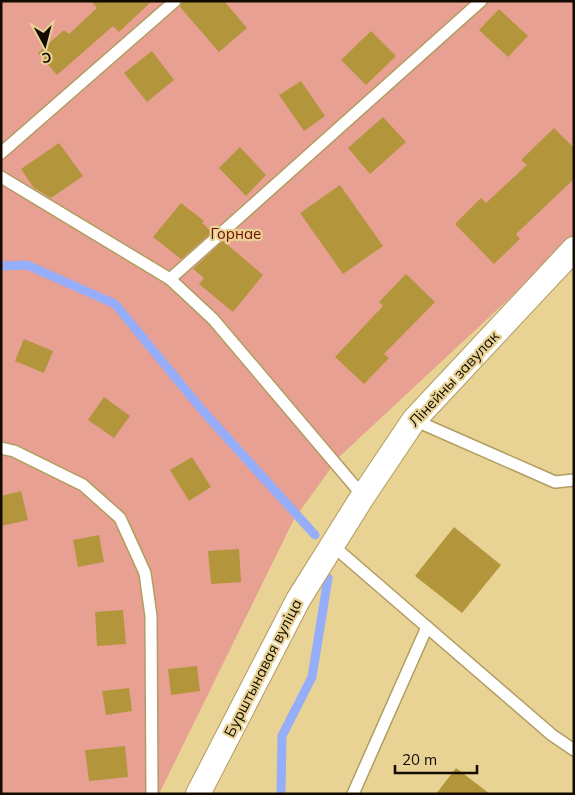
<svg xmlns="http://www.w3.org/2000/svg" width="575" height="795" viewBox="0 0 575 795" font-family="Mulish,sans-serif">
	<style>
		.green { fill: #e7a092 }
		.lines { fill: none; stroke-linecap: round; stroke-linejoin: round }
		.stream { stroke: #96adfa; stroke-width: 9 }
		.building { fill: #b3963b }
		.lane-casing { stroke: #b29d61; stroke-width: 14 }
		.street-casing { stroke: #b29d61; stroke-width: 26 }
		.lane { stroke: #fff; stroke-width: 11 }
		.street { stroke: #fff; stroke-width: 24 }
		.labels { text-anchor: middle; stroke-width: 4.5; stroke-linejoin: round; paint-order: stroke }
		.park-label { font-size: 15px; fill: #720a00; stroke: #e8d294 }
		.street-label { font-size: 15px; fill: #130b00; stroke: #e8d294 }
	</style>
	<rect width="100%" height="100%" fill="#e8d294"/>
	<!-- green -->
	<polygon class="green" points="1,1 574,1 574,238 339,457 294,519 159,794 1,794"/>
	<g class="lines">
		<!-- stream -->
		<g class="stream">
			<polyline points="1,266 27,265 115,304 203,411 315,535"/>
			<polyline points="281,794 282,736 312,677 328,578"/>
		</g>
	</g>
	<!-- building -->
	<g class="building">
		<polygon points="91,1 152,1 119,32 113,26 57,75 38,53 64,30 69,34 97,8"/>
		<polygon points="182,1 224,1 247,28 219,52 180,7"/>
		<polygon points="499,9 528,36 508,57 479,30"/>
		<polygon points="371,31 396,56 366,85 341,60"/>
		<polygon points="152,51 174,80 147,102 124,73"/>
		<polygon points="301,81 325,116 304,131 279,95"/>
		<polygon points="383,117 406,142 370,174 348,148"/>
		<polygon points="554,128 574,148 574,179 516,234 520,239 494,264 455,224 481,198 486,203 527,165 521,160"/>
		<polygon points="59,143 83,176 51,198 34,188 21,169"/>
		<polygon points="240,147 266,175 246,196 219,168"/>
		<polygon points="340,185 383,246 343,274 300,213"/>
		<polygon points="181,203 204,221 202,223 212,232 181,259 153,237"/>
		<polygon points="223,241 263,275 233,312 199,284 204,278 193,269"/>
		<polygon points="406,274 435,302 384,354 389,358 364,384 335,357 383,306 379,302"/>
		<polygon points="24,339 53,351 44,373 15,361"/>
		<polygon points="104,397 130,416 114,438 88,420"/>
		<polygon points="192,457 211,487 189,501 170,470"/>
		<polygon points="21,491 28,520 1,526 1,496"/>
		<polygon points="454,527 501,565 462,613 415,576"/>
		<polygon points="99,535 104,562 78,567 73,540"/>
		<polygon points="239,549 241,582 211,584 208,551"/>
		<polygon points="123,610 126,644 97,646 95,612"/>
		<polygon points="197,666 200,691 171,695 168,669"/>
		<polygon points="129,688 132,711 106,715 102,691"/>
		<polygon points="125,746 128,777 89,781 85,750"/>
		<polygon points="456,768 490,794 436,794"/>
	</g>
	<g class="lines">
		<defs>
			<g id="lane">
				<polyline points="1,153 175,1"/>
				<polyline points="1,177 170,279 213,319 363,496"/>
				<polyline points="170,279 481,1"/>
				<polyline points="414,420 555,482 574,480"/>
				<polyline points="1,448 14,451 83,485 120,518 145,573 151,616 152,794"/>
				<polyline points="332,545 552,735 574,750"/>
				<polyline points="353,794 427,627"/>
			</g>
			<polyline id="street" points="198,794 298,600 363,496 414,420 574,249"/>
		</defs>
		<!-- lane casing -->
		<use href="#lane" class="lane-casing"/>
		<!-- street casing -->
		<use href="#street" class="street-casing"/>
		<!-- lane -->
		<use href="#lane" class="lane"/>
		<!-- street -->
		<use href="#street" class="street"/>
	</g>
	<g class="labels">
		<!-- park labels -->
		<g class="park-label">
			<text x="236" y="239">Горнае</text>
		</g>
		<!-- street labels -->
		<g class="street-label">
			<text transform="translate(454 379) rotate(-47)" y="5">Лінейны завулак</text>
			<text transform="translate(263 668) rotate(-63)" y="5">Бурштынавая вуліца</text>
		</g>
	</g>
	<!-- border -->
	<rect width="575" height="795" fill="none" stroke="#130b00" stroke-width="5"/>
	<!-- north arrow -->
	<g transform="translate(45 45) rotate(173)" stroke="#e8d294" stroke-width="4" paint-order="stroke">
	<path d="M0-4L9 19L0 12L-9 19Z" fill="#130b00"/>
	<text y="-8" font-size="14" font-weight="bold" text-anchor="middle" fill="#130b00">С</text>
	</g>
	<!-- scale -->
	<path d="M395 765v8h82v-8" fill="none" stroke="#130b00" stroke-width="2.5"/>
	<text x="402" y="765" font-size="15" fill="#130b00" stroke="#e8d294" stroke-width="4" paint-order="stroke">20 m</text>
</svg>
